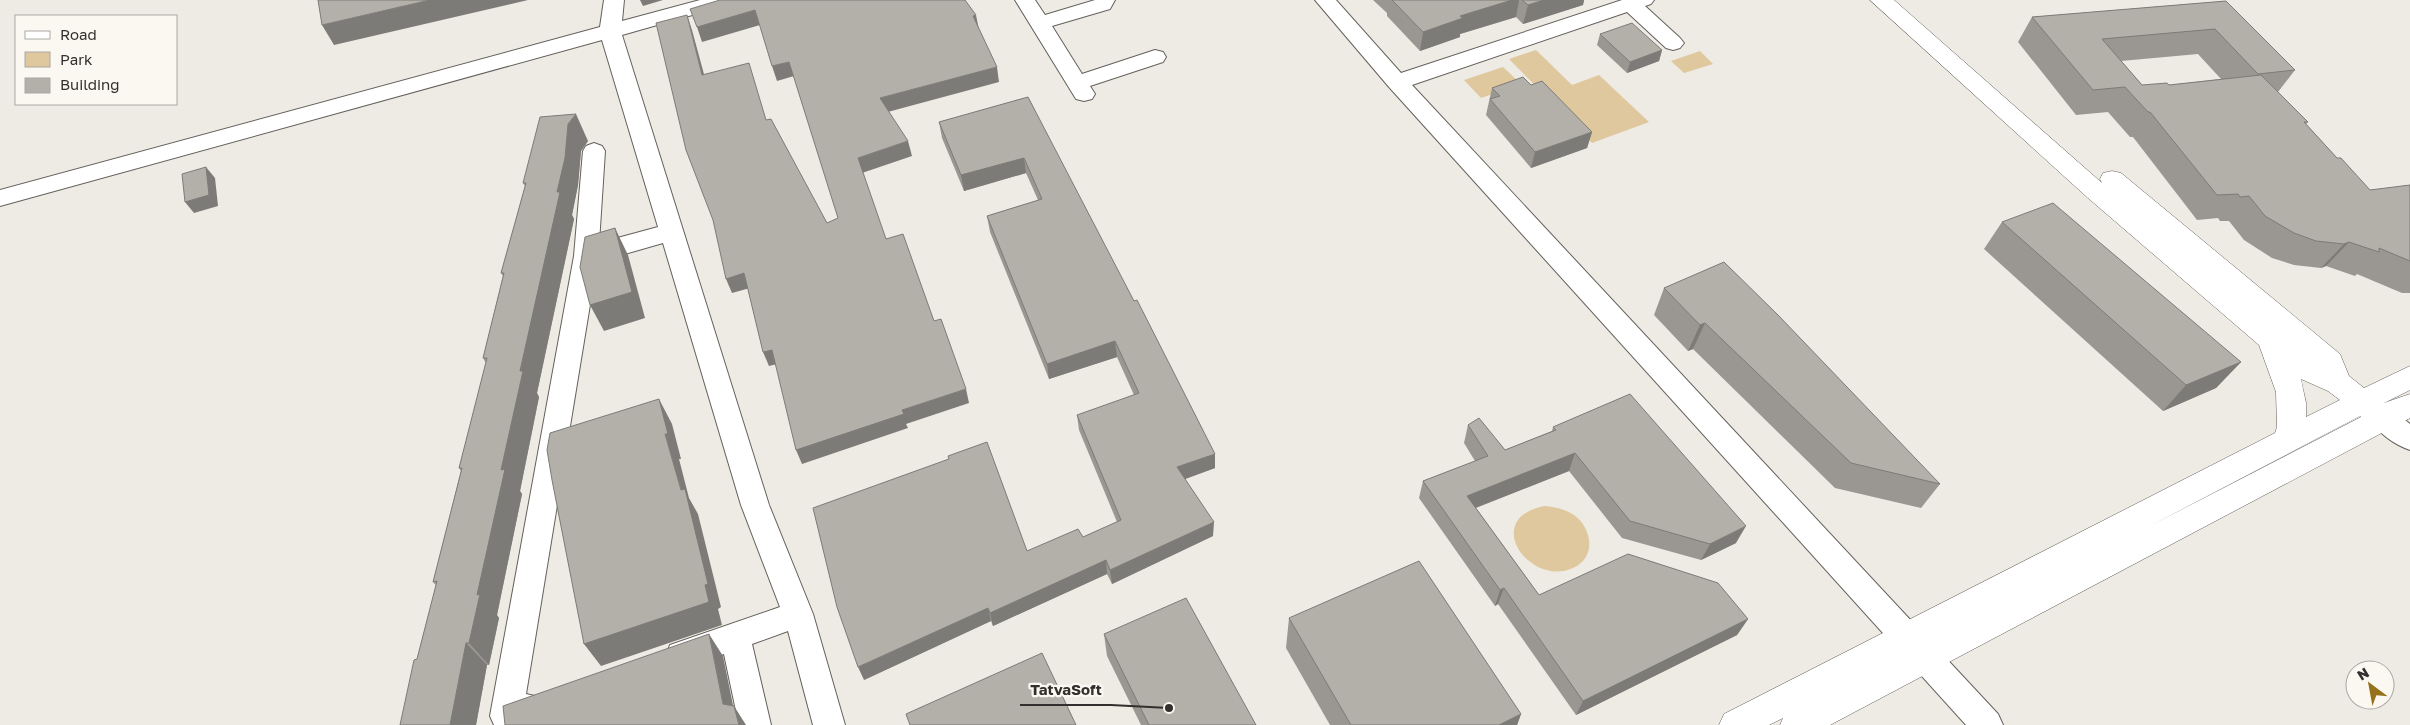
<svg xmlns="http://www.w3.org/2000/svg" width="2410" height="725" viewBox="0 0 2410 725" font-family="'Golos Text',sans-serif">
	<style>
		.green { fill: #dfc89e }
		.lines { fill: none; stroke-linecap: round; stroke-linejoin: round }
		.street-casing { stroke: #64615c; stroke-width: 2 }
		.secondary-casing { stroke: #64615c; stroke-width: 1 }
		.street { fill: #fff; fill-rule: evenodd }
		.secondary { fill: #fff; fill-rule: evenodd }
		.wall { fill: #9a9792; fill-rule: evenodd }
		.shaded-wall { fill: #7d7b77 }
		.building { fill: #b3b0aa; stroke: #7d7b77 }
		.leader { fill: none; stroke: #31302e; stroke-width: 2 }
		.callout-dot { fill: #31302e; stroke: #fbf8f1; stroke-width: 2 }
		.callout-label { font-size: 15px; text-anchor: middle; font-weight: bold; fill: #31302e; stroke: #fbf8f1; stroke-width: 4.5; stroke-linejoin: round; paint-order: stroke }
	</style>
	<rect width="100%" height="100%" fill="#eeeae4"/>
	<!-- green -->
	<g class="green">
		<polygon points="1536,50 1572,85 1599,75 1649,122 1592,143 1509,59"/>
		<polygon points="1700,51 1713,64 1684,73 1671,61"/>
		<polygon points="1503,67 1521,84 1481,98 1464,80"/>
		<path d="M1545,506C1555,507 1565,509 1574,515C1592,528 1597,557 1573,568C1530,588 1480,518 1545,506Z"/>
	</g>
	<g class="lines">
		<defs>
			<g id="street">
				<polygon points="604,0 624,0 622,21 700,0 734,0 731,4 622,35 769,505 813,614 845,725 813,725 788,631 752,644 771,725 739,725 724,654 681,669 670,665 666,655 670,645 780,607 741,505 663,243 597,262 526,694 539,697 544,708 539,719 522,725 494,725 490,716 574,256 583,151 586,146 594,143 602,146 605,151 599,243 658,227 602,40 0,206 0,190 600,27"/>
				<polygon points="1015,0 1035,0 1045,15 1095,0 1115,0 1110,9 1052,26 1082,74 1155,50 1163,52 1166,57 1163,62 1090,86 1095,94 1092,99 1084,101 1076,99"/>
				<polygon points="1315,0 1336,0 1401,73 1622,0 1654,0 1651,4 1645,6 1680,38 1684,43 1680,48 1673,50 1666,48 1627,12 1412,85 1998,714 2003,725 1966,725 1389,87"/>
				<path d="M2384,408L2394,411L2410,424V450C2395,445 2378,433 2370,419L2374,411Z"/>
			</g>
			<path id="secondary" d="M1870,0H1894L2102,183L2100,179L2103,173L2112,171L2121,173L2340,354L2349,376L2364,388L2410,366V390L2384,403L2410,394V418L1830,725H1780L1783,718L1769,725H1719L1724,714L2275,433L2277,427L2276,392L2259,345L2088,198ZM2301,379L2328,391L2340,400L2306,417V403ZM2360,416L2361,417L2150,526Z"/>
		</defs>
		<!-- street casing -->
		<use href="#street" class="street-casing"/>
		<!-- secondary casing -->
		<use href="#secondary" class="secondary-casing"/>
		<!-- street -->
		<use href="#street" class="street"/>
		<!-- secondary -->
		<use href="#secondary" class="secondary"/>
	</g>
	<!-- wall -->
	<g class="wall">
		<polygon points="1373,0 1584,0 1583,5 1523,24 1516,17 1460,34 1460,37 1420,51 1387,16 1387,13"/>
		<path d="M2226,1L2295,70L2278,92L2308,122L2306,124L2337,158L2370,190L2410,185V293H2402L2357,274L2355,276L2326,266L2321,268L2294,265L2272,258L2244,240L2229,221H2220L2218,218L2197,220L2133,137H2130L2108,112L2076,115L2018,42L2032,17ZM2198,54L2221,79L2169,85H2142L2121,61Z"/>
		<polygon points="1600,34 1662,50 1659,61 1627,73 1597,45"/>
		<polygon points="1531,85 1592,132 1587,148 1531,168 1486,115 1492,88"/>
		<polygon points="1028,97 1215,468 1185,479 1213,536 1112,584 1107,574 993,626 991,621 864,680 1027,551 1083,537 1117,522 1079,430 1077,415 1134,395 1117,357 1049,379 990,232 987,216 1038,200 1026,173 964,191 942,138 939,122"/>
		<polygon points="588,141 581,151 578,185 572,215 574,219 537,393 539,397 520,491 522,494 497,615 499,618 489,665 487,665 476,725 400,725 436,585 433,582 461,471 459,468 486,363 483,358 503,276 501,273 525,186 523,183"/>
		<polygon points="2002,222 2241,362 2216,388 2163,411 1984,249"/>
		<polygon points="1664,288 1940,484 1921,508 1835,488 1693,349 1688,351 1654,315"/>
		<polygon points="1468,425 1505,450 1552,431 1553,427 1736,543 1701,560 1622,538 1569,471 1476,508 1539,595 1748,619 1737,635 1576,715 1498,604 1495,606 1419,498 1423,481 1475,461 1464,443"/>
		<polygon points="1289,618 1521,714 1517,725 1330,725 1286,648"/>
		<polygon points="1104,634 1256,725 1141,725 1107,656"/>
	</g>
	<!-- shaded-wall -->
	<g class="shaded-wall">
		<polygon points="430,0 528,0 334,45 322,25"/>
		<polygon points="640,0 663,0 643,6"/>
		<polygon points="1512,0 1519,0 1516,17 1460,34 1460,37 1420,51 1423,32 1460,16"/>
		<polygon points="1544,0 1584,0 1583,5 1523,24 1528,5"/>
		<polygon points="755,10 760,25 702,42 697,27"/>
		<polygon points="687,15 692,30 708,89 702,75"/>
		<polygon points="976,15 979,30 973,16"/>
		<polygon points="1662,50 1659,61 1627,73 1630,62"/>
		<polygon points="789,62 794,76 777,81 772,66"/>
		<polygon points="997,67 999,82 884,113 880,98"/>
		<polygon points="576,114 588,141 581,151 578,185 572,215 574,219 537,393 539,397 520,491 522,494 497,615 499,618 489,665 469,643 477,595 520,371 557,192 568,124"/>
		<polygon points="1592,132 1587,148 1531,168 1535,152"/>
		<polygon points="908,141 912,156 862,173 858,158"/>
		<polygon points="1024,158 1026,173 964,191 961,175"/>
		<polygon points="206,167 215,178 218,206 194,213 185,202"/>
		<polygon points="615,228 628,255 645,318 604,331 590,305"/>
		<polygon points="2349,242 2326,266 2321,268 2344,244"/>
		<polygon points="744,273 750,288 732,293 726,279"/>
		<polygon points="1705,323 1693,349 1688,351 1700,325"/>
		<polygon points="1115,341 1117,357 1049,379 1047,364"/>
		<polygon points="772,350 777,364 769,366 763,352"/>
		<polygon points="2241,362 2216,388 2163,411 2186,385"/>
		<polygon points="966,389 969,403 906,424 908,428 802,464 796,450 902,410"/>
		<polygon points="659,399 672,424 681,459 679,459 689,498 698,514 721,607 718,609 722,625 601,666 584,644 681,490 665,434"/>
		<polygon points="1575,453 1569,471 1462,513 1467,496"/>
		<polygon points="1215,454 1215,468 1177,482 1177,467"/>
		<polygon points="1214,522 1213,536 1112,584 1110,570"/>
		<polygon points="1746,526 1736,543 1701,560 1710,544"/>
		<polygon points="1106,560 1107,574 993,626 990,613"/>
		<polygon points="1504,588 1498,604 1495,606 1500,590"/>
		<polygon points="988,608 991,621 864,680 858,667"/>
		<polygon points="1748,619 1737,635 1576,715 1583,701"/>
		<polygon points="709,634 723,656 737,725 723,704"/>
		<polygon points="466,643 487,665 476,725 450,725"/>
		<polygon points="734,706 746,725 739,725"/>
		<polygon points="1521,714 1517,725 1499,725"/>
	</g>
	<!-- building -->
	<g class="building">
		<polygon points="318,0 430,0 322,25"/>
		<polygon points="720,0 965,0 976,15 973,16 997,67 880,98 908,141 858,158 886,239 903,234 934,321 941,319 966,389 902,410 904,414 796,450 772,350 763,352 744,273 726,279 713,220 686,150 656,23 687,15 702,75 749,63 766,120 771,119 827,223 838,218 789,62 772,66 755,10 697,27 690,9"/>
		<polygon points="1392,0 1512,0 1460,16 1463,18 1423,32"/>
		<polygon points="1522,0 1544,0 1528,5"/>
		<polygon points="2226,1 2295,70 2258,74 2215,29 2102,39 2142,85 2167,83 2169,85 2261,75 2308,122 2304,122 2337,158 2341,158 2370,190 2410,185 2410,261 2379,248 2379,252 2349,242 2344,244 2316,241 2294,233 2265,216 2249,196 2240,197 2238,194 2217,195 2150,112 2148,112 2125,87 2093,90 2032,17"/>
		<polygon points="1632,23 1662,50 1630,62 1600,34"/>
		<polygon points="1523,77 1531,85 1542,81 1592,132 1535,152 1490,99 1500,96 1492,88"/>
		<polygon points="1028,97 1134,301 1137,300 1215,454 1177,467 1214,522 1110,570 1106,560 990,613 988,608 858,667 837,607 813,508 949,459 948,456 987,442 1027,551 1078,529 1083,537 1121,520 1077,415 1139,393 1115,341 1047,364 987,216 1042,199 1024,158 961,175 939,122"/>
		<polygon points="576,114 568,124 565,158 557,192 560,192 520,371 523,371 501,470 505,469 477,595 480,594 469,643 466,643 450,725 400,725 414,660 417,659 437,581 433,582 462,468 459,468 487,358 483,358 504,273 501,273 526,183 523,183 540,117"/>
		<polygon points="206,167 209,195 185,202 182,174"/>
		<polygon points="2053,203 2241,362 2186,385 2002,222"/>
		<polygon points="615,228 632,292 590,305 580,267 585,237"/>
		<polygon points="1724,262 1778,315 1940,484 1851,463 1705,323 1700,325 1664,288"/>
		<polygon points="1630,394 1746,526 1710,544 1630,521 1575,453 1467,496 1539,595 1628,554 1718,583 1748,619 1583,701 1504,588 1500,590 1423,481 1488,456 1468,425 1479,418 1505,450 1556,430 1553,427"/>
		<polygon points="659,399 668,434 665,434 681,490 685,489 708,584 705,585 709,602 584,644 552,480 547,450 550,433"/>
		<polygon points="1419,561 1521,714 1499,725 1351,725 1289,618"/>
		<polygon points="1186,598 1256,725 1149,725 1104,634"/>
		<polygon points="709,634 723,704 734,706 739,725 505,725 503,706"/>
		<polygon points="1042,653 1076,725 910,725 906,714"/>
	</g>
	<!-- callouts -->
	<path class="leader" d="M1169 708L1111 705H1020"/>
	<circle class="callout-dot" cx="1169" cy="708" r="5"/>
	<g class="callout-label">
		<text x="1066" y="695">TatvaSoft</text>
	</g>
	<!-- legend -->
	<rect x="15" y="15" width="162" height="90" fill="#fbf8f1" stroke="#aaa8a3"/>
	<rect x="25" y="31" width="25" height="8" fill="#ffffff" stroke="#aaa8a3"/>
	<text x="60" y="40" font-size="15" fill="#31302e">Road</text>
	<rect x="25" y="52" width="25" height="15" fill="#dfc89e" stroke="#aaa8a3"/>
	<text x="60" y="65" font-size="15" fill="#31302e">Park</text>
	<rect x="25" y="78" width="25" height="15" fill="#b3b0aa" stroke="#aaa8a3"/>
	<text x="60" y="90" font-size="15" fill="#31302e">Building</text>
	<!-- north arrow -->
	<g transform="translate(2370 685) rotate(328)"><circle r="24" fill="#fbf8f1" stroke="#aaa8a3"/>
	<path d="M0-4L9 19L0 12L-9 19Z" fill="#96711b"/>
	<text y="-8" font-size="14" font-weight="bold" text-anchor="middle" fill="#31302e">N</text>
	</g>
</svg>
